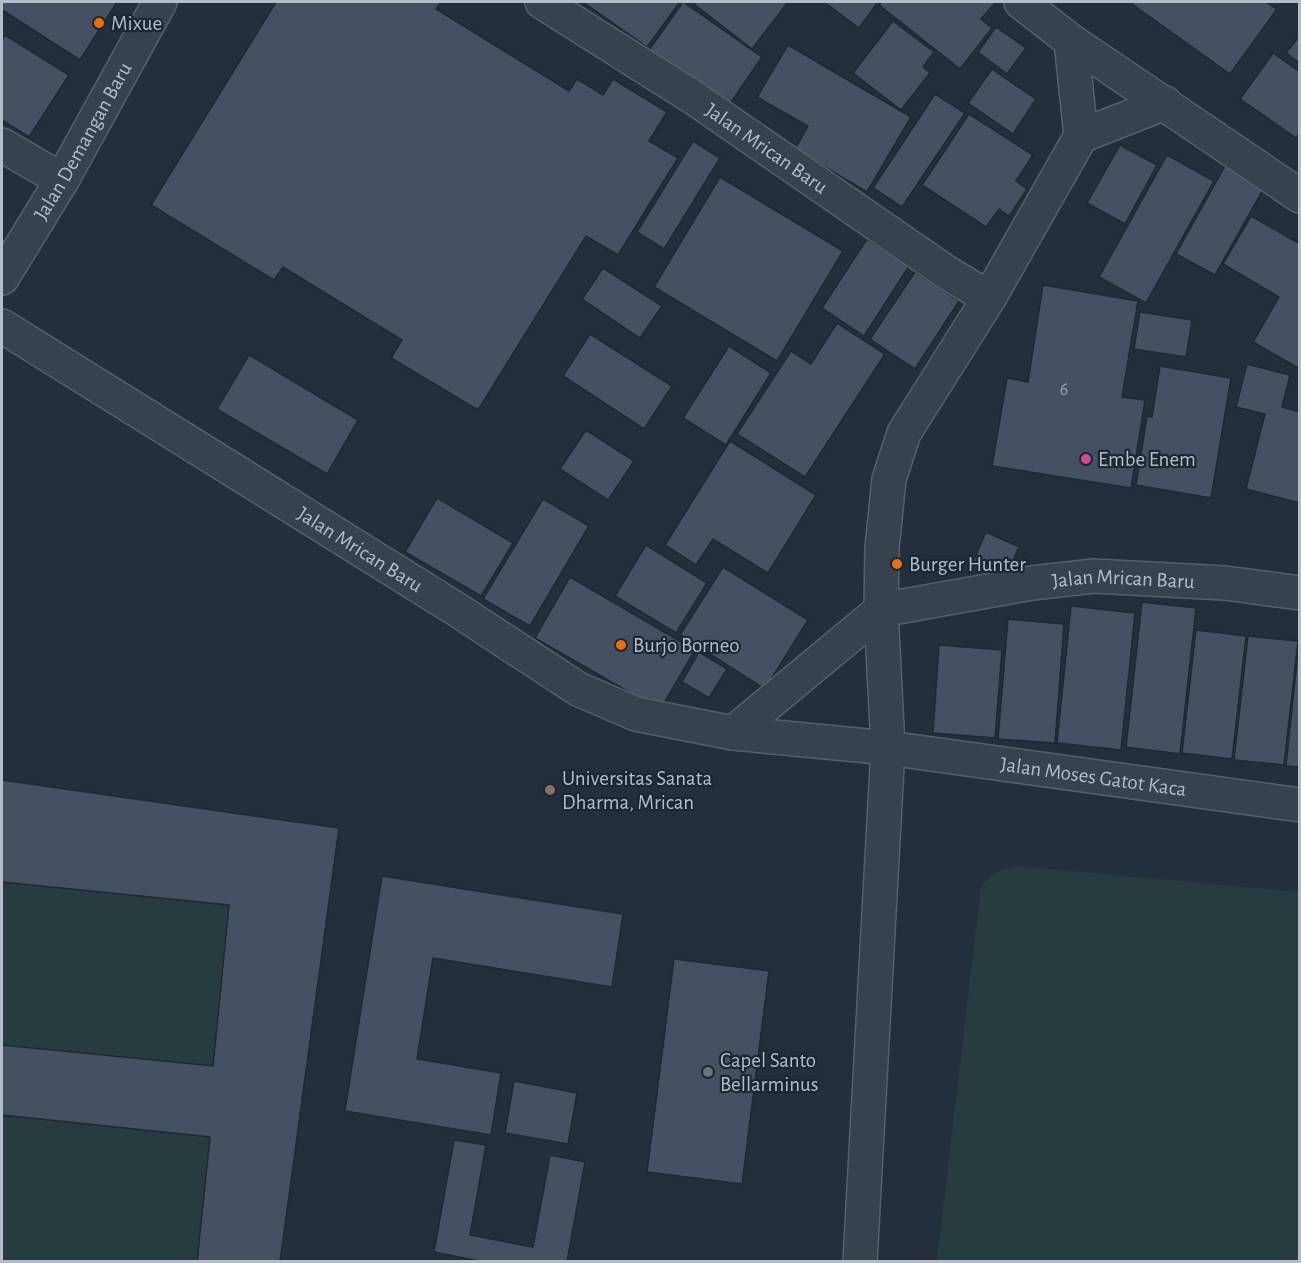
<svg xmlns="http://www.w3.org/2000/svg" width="1301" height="1263" viewBox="0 0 1301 1263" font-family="'Alegreya Sans',sans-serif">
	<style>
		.green { fill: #263c3f }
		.building { fill: #455162; stroke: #1f2835; stroke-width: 1.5 }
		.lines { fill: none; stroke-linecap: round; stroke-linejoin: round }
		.minor-casing { stroke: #565f6c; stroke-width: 36 }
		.minor { stroke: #38414e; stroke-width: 33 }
		.food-dot { fill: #e8710a; stroke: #1d2633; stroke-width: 2 }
		.hotel-dot { fill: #d1479c; stroke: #1d2633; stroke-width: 2 }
		.education-dot { fill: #8d6e63; stroke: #1d2633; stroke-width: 2 }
		.worship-dot { fill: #6b7280; stroke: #1d2633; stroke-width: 2 }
		.labels { text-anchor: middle; stroke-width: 4.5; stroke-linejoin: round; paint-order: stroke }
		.number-label { font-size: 18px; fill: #98a1af }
		.poi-label { font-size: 21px; fill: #b4bcc9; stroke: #1d2633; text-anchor: start }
		.street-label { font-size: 21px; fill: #b4bcc9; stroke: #1d2633 }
	</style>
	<rect width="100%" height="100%" fill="#242f3e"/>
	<!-- green -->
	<g class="green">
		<path d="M1017,866L1299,892V1261H937L981,887C991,874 1000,869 1017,866Z"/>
		<polygon points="2,882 229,905 213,1066 2,1045"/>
		<polygon points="2,1115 210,1137 197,1261 2,1261"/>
	</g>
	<!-- building -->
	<g class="building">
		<polygon points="2,2 117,2 80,60 2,10"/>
		<polygon points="276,2 441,2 436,9 569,91 577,79 603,95 613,79 667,112 649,141 678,158 618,255 586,236 478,410 391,358 402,340 283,267 274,280 151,205"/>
		<polygon points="583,2 678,2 679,3 647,47"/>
		<polygon points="683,2 762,57 727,108 647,53"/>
		<polygon points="696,2 788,2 752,49 694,4"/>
		<polygon points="824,2 878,2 859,28"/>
		<polygon points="882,2 996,2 981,19 992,28 960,69 879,5"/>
		<polygon points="1134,2 1266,2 1277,9 1230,74 1132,4"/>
		<polygon points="893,21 934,52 923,67 930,73 901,110 853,73"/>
		<polygon points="996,27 1026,48 1007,74 978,52"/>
		<polygon points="5,35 69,75 29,137 2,120 2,40"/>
		<polygon points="1300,35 1300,63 1286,53"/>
		<polygon points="788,45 911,117 867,192 795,149 808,126 757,97"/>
		<polygon points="1273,53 1300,72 1300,133 1296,138 1240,99"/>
		<polygon points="992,69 1036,99 1013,134 968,103"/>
		<polygon points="935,94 965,113 902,207 873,188"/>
		<polygon points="969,114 1033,155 1016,181 1027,189 1009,216 999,209 986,227 922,185"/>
		<polygon points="693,141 720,158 664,249 637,232"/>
		<polygon points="1120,145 1157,165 1125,224 1087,203"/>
		<polygon points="1167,155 1214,181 1146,303 1099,277"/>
		<polygon points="1226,164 1265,186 1215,275 1176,254"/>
		<polygon points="720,177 843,251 777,361 654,287"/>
		<polygon points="1251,216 1300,244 1300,369 1253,342 1279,297 1223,264"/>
		<polygon points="867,239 909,266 864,336 822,308"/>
		<polygon points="603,268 662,306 640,338 582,299"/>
		<polygon points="915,272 959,301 915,369 870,339"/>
		<polygon points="1043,285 1138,301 1122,397 1145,400 1131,488 992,466 1007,378 1028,382"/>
		<polygon points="1140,312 1192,320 1186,357 1134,349"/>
		<polygon points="837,323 885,354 805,477 737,434 791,351 811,364"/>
		<polygon points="590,334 672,386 644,429 563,376"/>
		<polygon points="729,346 771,373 726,445 683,418"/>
		<polygon points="249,355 358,420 327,474 217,409"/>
		<polygon points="1247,364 1290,375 1282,407 1300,412 1300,503 1246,489 1265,414 1236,407"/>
		<polygon points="1160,366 1231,378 1211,498 1136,485 1147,416 1152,417"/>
		<polygon points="586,430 634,461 608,500 560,469"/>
		<polygon points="730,441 816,495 768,573 713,539 696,565 665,545"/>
		<polygon points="437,498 513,543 481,596 405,552"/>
		<polygon points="543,499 589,526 530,626 483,599"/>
		<polygon points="986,532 1019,547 1006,576 973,562"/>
		<polygon points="646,545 707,583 676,633 615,596"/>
		<polygon points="723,567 808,620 765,689 680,635"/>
		<polygon points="570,577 695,650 660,710 535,638"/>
		<polygon points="1142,602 1196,608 1180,754 1126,747"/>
		<polygon points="1071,606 1135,613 1121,750 1057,743"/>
		<polygon points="1008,619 1064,624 1055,743 998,739"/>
		<polygon points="1196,630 1246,636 1232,759 1182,753"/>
		<polygon points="1248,636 1298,641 1284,765 1234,760"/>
		<polygon points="1299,642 1300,642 1300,767 1286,766"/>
		<polygon points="939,645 1002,650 995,738 933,733"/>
		<polygon points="699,652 727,669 709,698 682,682"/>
		<polygon points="2,780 339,828 280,1262 197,1262 210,1137 2,1115 2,1045 213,1066 229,905 2,882"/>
		<polygon points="382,876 623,914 612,987 433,958 417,1059 501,1073 491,1135 345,1111"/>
		<polygon points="674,959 769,971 742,1184 647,1172"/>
		<polygon points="514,1081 577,1093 568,1144 505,1133"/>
		<polygon points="454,1140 486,1145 470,1235 533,1247 550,1155 585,1162 567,1262 484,1262 434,1252"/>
	</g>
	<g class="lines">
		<defs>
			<g id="minor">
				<path id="s1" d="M542,2L694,98L946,272L989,298"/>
				<polyline points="1021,2 1071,41 1300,196"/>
				<polyline points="1071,41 1081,136 1165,103"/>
				<polyline points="2,145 62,180"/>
				<path id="s2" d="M2,278L62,180L160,2"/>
				<path id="s3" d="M2,326L456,609L578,689L636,714L733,733L888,748L1300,805"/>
				<polyline points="733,733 881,610 882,548 889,479 904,433 989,298 1081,136"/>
				<path id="s4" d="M860,1262L888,748L881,610L1032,583L1094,576L1225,583L1300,593"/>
			</g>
		</defs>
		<!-- minor casing -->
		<use href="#minor" class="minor-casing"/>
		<!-- minor -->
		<use href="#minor" class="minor"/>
	</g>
	<!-- markers -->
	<g class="food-dot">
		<circle cx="99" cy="23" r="6"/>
		<circle cx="897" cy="564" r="6"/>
		<circle cx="621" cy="645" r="6"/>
	</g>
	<circle class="hotel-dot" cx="1086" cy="459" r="6"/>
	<circle class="education-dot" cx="550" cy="790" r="6"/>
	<circle class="worship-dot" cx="708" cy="1072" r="6"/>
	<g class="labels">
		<!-- number labels -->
		<g class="number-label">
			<text x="1064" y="395">6</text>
		</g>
		<!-- poi labels -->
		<g class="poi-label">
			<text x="111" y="30">Mixue</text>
			<text x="1098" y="466">Embe Enem</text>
			<text x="909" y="571">Burger Hunter</text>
			<text x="633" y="652">Burjo Borneo</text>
			<text x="562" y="785">Universitas Sanata<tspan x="562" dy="24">Dharma, Mrican</tspan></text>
			<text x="720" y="1067">Capel Santo<tspan x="720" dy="24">Bellarminus</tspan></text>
		</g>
		<!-- street labels -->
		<g class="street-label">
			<text dy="7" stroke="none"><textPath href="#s2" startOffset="159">Jalan Demangan Baru</textPath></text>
			<text dy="7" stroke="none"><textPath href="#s1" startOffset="268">Jalan Mrican Baru</textPath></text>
			<text dy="7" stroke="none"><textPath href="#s3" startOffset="422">Jalan Mrican Baru</textPath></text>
			<text dy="7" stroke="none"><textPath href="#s4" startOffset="898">Jalan Mrican Baru</textPath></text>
			<text dy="7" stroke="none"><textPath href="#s3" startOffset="1206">Jalan Moses Gatot Kaca</textPath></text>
		</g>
	</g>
	<!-- border -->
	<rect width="1301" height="1263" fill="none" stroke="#b4bcc9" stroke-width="6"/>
</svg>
